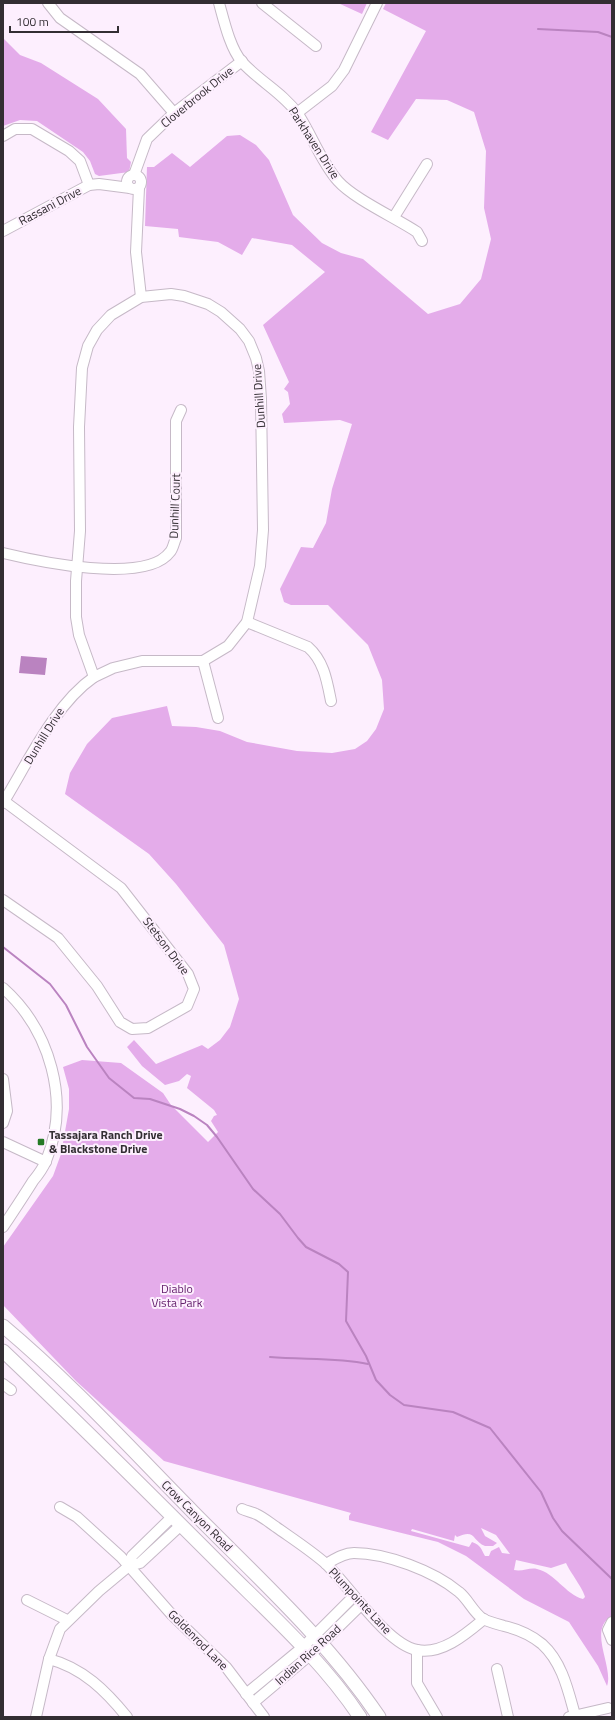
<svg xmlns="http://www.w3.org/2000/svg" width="615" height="1720" viewBox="0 0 615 1720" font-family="'Titillium Web',sans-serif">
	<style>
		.green { fill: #e4acea; fill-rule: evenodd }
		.water { fill: #ba83c0 }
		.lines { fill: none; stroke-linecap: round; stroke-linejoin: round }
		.stream { stroke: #ba83c0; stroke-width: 2 }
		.minor-casing { stroke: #c6b9c7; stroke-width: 12 }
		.major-casing { stroke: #c6b9c7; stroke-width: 15 }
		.minor { stroke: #fff; stroke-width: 10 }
		.major { stroke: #fff; stroke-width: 13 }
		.poi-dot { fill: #257a26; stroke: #fdeffe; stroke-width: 1.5 }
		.labels { text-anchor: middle; stroke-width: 4; stroke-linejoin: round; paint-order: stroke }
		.street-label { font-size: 12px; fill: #332e33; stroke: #fdeffe }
		.poi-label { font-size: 12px; font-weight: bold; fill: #332e33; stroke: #fdeffe; text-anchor: start }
		.park-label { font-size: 12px; fill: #66226e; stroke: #fdeffe }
	</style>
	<rect width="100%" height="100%" fill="#fdeffe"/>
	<!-- green -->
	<g class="green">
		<polygon points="338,3 367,3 362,14"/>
		<path d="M386,3H612V1616C587,1629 614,1667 607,1686L598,1666L569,1622L524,1599L466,1556L438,1542L349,1520V1516L351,1513L164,1461L76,1381L3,1305V1247L53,1176L61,1154L69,1109V1089L63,1067L82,1060L121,1063L163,1093L171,1105L208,1142L218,1132L211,1121L214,1116L217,1115L214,1110L187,1088L191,1076L187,1074L179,1081L165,1085L142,1066L127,1047L134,1040L156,1064L202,1045L208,1049L220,1040L230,1027L239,999L224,945L176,884L149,854L65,794L70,773L87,744L112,718L167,706L172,726L196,727L220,731L247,742L297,751L332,753L355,749L367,741L376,729L384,709L382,680L368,645L328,605H291L284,602L280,589L301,547L313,548L326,523L332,489L352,424L340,420L284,423L282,414L290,404L288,392L284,389L289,382L263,325L325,272L292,245L252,238L242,255L218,242L179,237L178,229L145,226L147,167H154L172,153L190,167L227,136L240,135L256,145L269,160L293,215L322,243L341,253L363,259L428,314L460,304L481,279L491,239L484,208L486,151L474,112L447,100L416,99L388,140L371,132L426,31L383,9ZM481,1528L496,1535L510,1554L502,1553L499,1547L491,1551L489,1556H485C481,1549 481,1545 472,1542L469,1547L411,1531L412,1529L454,1541L455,1535L457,1537C476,1528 472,1541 485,1546H493L497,1543L485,1536ZM516,1560L551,1568L566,1563C570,1572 584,1590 585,1597L583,1599C565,1594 555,1573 537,1569C530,1567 522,1572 514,1570Z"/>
		<polygon points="3,38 20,55 41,63 98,99 126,129 127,158 131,162 129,172 99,176 95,174 90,161 83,152 37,121 20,120 3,126"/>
	</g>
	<!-- water -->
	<polygon class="water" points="21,656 47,658 45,675 19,673"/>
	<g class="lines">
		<!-- stream -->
		<g class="stream">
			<polyline points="538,29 598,32 612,37"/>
			<polyline points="3,947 50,984 66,1005 87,1047 109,1078 134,1098 150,1099 180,1109 194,1116 207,1125 217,1137 253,1189 280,1214 298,1238 306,1247 339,1264 348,1272 346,1321 366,1356 376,1380 390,1395 404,1405 453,1412 490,1428 541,1492 553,1518 562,1531 612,1579"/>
			<path d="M270,1357C303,1360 336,1357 368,1364"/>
		</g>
		<defs>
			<g id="minor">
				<polyline points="48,3 60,18 140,74 174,113"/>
				<path d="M219,3C224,21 230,48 242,62C259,81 283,93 298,114C312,135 321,162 338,181C354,199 396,218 417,232L422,241"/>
				<polyline points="262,3 316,46"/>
				<polyline points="297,113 332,86 344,70 377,3"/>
				<polyline points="3,136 15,129 32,129 69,151 80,161 89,185"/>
				<circle cx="134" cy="182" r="7"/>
				<polyline points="134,175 147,139 174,113 242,61"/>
				<polyline points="139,188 136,252 141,297"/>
				<polyline points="394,217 427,164"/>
				<polyline points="3,231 89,185 99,184 130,188"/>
				<polygon points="171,294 184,296 208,304 221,312 240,329 249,341 256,358 259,371 261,399 263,530 260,566 247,622 228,646 203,661 142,661 113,668 94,677 79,635 76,617 76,581 80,531 79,427 82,368 88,346 97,330 111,315 141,297"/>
				<path d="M3,553C36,561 146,585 170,552C173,549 174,542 176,538V421L181,410"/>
				<path d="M247,622L308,647C324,661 327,681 331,701"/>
				<polyline points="203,661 218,718"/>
				<path d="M3,803C28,762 55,704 94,677"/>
				<polyline points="3,900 58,938 97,986 120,1022 132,1029 148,1028 187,1006 194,989 188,974 121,888 4,801"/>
				<path d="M3,988C50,1030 71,1101 46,1161C43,1168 38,1175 33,1181C23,1197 13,1212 3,1227"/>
				<polyline points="3,1079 7,1111 3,1123"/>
				<polyline points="3,1142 46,1162"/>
				<polyline points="3,1384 11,1390"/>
				<polyline points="60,1507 77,1517 121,1557 172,1615 226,1667 264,1717"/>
				<path d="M242,1509C246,1511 252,1512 256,1514C263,1517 270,1523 276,1527C293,1539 310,1550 325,1563C348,1584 386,1644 417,1650C442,1655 466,1634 484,1619"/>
				<path d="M326,1564C335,1559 344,1553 354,1553C386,1553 434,1571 459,1592C468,1599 473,1612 483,1619C489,1622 497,1624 504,1626C517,1629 531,1635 542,1644C562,1662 568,1690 575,1715"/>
				<polyline points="129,1566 132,1556 173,1516"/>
				<polyline points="27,1600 67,1620"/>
				<polyline points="612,1622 608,1630 612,1640"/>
				<polyline points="417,1650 417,1683 437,1717"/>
				<path d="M49,1659C83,1668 106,1691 127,1717"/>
				<polyline points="497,1669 508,1717"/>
				<polyline points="246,1694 303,1647 353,1597"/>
				<polyline points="253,1703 310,1655 361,1605"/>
				<polyline points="36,1717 49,1659 60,1629 99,1591 129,1566 140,1563 181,1525"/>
				<polyline points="569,1717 608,1708"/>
			</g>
			<g id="major">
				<path d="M3,1326C71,1383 131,1449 193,1512C258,1578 327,1640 379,1717"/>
				<path d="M3,1351C77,1421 149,1493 221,1565C270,1614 322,1660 360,1717"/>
			</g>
		</defs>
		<!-- minor casing -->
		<use href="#minor" class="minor-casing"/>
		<!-- major casing -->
		<use href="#major" class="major-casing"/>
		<!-- minor -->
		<use href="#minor" class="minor"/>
		<!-- major -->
		<use href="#major" class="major"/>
	</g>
	<!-- markers -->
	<rect class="poi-dot" x="37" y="1138" width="8" height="8" rx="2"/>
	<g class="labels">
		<!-- street labels -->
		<g class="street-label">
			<text transform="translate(197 97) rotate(-39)" y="4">Cloverbrook Drive</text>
			<text transform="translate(314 143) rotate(57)" y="4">Parkhaven Drive</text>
			<text transform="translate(50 206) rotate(-28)" y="4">Rassani Drive</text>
			<text transform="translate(259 396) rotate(-94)" y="4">Dunhill Drive</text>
			<text transform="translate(175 506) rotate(-88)" y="4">Dunhill Court</text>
			<text transform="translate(44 736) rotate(-58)" y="4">Dunhill Drive</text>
			<text transform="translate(166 946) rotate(53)" y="4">Stetson Drive</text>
			<text transform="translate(197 1516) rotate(45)" y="4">Crow Canyon Road</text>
			<text transform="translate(360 1601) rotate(47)" y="4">Plumpointe Lane</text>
			<text transform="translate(198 1640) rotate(45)" y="4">Goldenrod Lane</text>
			<text transform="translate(308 1655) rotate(-42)" y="4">Indian Rice Road</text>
		</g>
		<!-- poi labels -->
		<g class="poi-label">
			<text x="49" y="1139">Tassajara Ranch Drive<tspan x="49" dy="14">&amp; Blackstone Drive</tspan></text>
		</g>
		<!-- park labels -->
		<g class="park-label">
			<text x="177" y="1293">Diablo<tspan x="177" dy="14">Vista Park</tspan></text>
		</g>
	</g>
	<!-- border -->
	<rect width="615" height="1720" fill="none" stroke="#332e33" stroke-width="8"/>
	<!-- scale -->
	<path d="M10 26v6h108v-6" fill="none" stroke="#332e33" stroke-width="2"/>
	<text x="16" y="26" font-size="12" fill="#332e33" stroke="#fdeffe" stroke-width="3" paint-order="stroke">100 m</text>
</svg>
